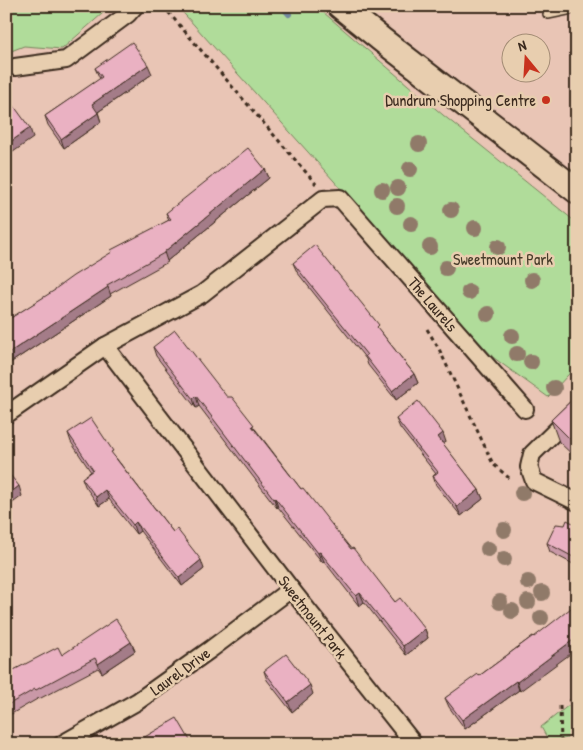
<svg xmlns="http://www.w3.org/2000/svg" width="583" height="750" viewBox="0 0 583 750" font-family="'Patrick Hand',sans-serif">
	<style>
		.green { fill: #b0dc9a; stroke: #76835c }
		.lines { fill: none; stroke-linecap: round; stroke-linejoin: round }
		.stream { stroke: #72879d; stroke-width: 6 }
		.service-casing { stroke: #3b2a1e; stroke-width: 12 }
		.minor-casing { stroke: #3b2a1e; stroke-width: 20 }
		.secondary-casing { stroke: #3b2a1e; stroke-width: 28 }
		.path { stroke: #3b2a1e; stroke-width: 3; stroke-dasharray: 4 4; stroke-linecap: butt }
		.service { stroke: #e8ceaf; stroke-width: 9 }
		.minor { stroke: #e8ceaf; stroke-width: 16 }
		.secondary { stroke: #e8ceaf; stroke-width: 24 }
		.tree { fill: #907a69 }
		.wall { fill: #c998a7; stroke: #3b2a1e }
		.shaded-wall { fill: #a47c88; stroke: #3b2a1e }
		.building { fill: #eab1c2; stroke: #3b2a1e }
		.poi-dot { fill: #c8321e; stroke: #e8ceaf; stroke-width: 2 }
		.labels { text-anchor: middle; stroke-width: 5; stroke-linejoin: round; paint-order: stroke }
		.poi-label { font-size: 16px; fill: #3b2a1e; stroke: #e8ceaf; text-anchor: end }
		.park-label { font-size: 16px; fill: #473c2a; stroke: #e8ceaf }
		.street-label { font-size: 16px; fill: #3b2a1e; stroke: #e8ceaf }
	</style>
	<rect width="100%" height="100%" fill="#e9c5b5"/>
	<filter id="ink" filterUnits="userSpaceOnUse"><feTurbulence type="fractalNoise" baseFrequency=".02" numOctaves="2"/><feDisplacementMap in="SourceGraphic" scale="10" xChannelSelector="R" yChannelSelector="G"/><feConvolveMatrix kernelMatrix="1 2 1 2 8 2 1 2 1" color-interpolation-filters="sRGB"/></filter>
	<g filter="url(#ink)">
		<!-- green -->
		<g class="green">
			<polygon points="6,6 111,6 62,49 24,46 6,53"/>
			<polygon points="177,6 316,6 443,115 577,223 577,365 548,397 494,358 421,278"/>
			<polygon points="569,705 577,716 577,735 550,743 541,727"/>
		</g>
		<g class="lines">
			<!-- stream -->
			<polyline class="stream" points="282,6 289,14"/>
			<defs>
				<polyline id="service" points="548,14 577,8"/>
				<g id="minor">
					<polyline points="15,67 66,60 128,14 135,6"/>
					<polyline points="105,346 291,589 414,744"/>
					<polyline points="577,410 532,454 529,467 534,481 577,502"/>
					<polyline points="6,415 105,346 202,294 323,199 340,198 525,409"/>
					<polyline points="62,744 138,701 211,649 291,589"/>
				</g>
				<polyline id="secondary" points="340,6 382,40 577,191"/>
			</defs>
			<!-- service casing -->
			<use href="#service" class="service-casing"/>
			<!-- minor casing -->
			<use href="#minor" class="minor-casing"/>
			<!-- secondary casing -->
			<use href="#secondary" class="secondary-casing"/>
			<!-- path -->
			<g class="path">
				<polyline points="163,6 316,184"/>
				<polyline points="427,329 439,349 493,464 509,478"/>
				<polyline points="569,700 577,710"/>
				<polyline points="560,706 561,744"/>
			</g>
			<!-- service -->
			<use href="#service" class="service"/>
			<!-- minor -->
			<use href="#minor" class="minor"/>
			<!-- secondary -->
			<use href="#secondary" class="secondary"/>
		</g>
		<!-- trees -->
		<g class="tree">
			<circle cx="419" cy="144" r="8"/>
			<circle cx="410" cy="169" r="8"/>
			<circle cx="398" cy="188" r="8"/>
			<circle cx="382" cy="190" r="8"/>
			<circle cx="397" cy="206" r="8"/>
			<circle cx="451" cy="210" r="8"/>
			<circle cx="411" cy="224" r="8"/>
			<circle cx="475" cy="228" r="8"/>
			<circle cx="430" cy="247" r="8"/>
			<circle cx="498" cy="247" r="8"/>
			<circle cx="446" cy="268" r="8"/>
			<circle cx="532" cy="280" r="8"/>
			<circle cx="469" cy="292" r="8"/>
			<circle cx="488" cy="314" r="8"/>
			<circle cx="512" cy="336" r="8"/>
			<circle cx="517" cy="354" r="8"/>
			<circle cx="531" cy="362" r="8"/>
			<circle cx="554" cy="388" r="8"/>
			<circle cx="522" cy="493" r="8"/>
			<circle cx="504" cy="530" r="8"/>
			<circle cx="488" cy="549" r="8"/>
			<circle cx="504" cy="559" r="8"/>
			<circle cx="528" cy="582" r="8"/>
			<circle cx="542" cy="593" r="8"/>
			<circle cx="500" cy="602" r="8"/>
			<circle cx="528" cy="602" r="8"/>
			<circle cx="512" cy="611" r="8"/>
			<circle cx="541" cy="618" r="8"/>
		</g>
		<!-- wall -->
		<g class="wall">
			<polygon points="95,68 152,74 98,112 101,122 64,148 48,125 45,116 100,79"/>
			<polygon points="265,169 269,178 167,261 168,262 110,294 111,296 10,363 10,362 6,365 6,321 169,220 166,213"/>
			<polygon points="293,263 381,332 414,374 418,383 396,400 368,365 366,359 297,272"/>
			<polygon points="153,347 227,397 256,430 301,489 351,549 395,602 425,629 428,638 406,655 364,602 359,606 324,561 322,562 278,507 277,508 199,406 196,408 156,356"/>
			<polygon points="577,395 577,459 559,442 551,420"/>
			<polygon points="396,419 446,442 443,444 479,490 483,499 461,516 436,485 433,476 436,474 400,428"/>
			<polygon points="68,433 116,458 173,532 204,569 182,586 140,531 136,534 109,499 99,506 85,486 82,478 91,472 71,442"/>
			<polygon points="577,525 577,566 550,552 547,543"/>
			<polygon points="533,636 520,691 519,690 465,729 449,707 445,698 479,676"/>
			<polygon points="131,642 135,651 102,673 98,668 39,699 39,698 6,717 6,674 62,655"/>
			<polygon points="264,671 313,694 292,712 267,680"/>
		</g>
		<!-- shaded-wall -->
		<g class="shaded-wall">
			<polygon points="148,65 152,74 95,114 92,104"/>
			<polygon points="98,113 101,122 64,148 61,139"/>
			<polygon points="30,128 33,138 6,157 6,145"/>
			<polygon points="265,169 269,178 167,261 164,252"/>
			<polygon points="108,287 111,296 10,363 7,354"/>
			<polygon points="6,353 10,362 6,365"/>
			<polygon points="414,374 418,383 396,400 392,391"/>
			<polygon points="196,396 199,406 196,408 193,399"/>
			<polygon points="443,433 446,442 441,446 438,437"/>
			<polygon points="19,486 22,496 6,508 6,496"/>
			<polygon points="105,490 109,499 99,506 96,497"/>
			<polygon points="479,490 483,499 461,516 457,507"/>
			<polygon points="275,498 278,507 277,508 274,499"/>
			<polygon points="136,522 140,531 136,534 133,525"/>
			<polygon points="320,552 324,561 322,562 318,553"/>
			<polygon points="201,560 204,569 182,586 179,578"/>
			<polygon points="360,593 364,602 359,606 356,596"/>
			<polygon points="425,629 428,638 406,655 403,646"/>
			<polygon points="577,637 577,649 520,691 517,682"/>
			<polygon points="131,642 135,651 102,673 98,664"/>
			<polygon points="516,681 519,690 465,729 462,720"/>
			<polygon points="310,685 313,694 292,712 288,702"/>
		</g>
		<!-- building -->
		<g class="building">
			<polygon points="132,42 148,65 92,104 98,113 61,139 45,116 102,77 95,68"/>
			<polygon points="14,106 30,128 6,145 6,111"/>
			<polygon points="248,148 265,169 164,252 164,253 107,285 108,287 7,354 6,353 6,321 55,290 55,289 73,276 112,252 111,250 171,219 166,213"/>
			<polygon points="315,245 379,325 377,327 414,374 392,391 365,356 367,355 293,263"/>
			<polygon points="175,330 227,397 232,397 254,425 252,426 301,489 303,488 351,549 353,548 395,602 400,598 425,629 403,646 360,593 356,596 320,552 318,553 275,498 274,499 196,396 193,399 153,347"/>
			<polygon points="577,395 577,446 551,420"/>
			<polygon points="418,401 443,433 438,437 479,490 457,507 433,476 438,472 396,419"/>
			<polygon points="91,418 113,451 111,452 173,532 177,529 201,560 179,578 136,522 133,525 105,490 96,497 82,478 93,470 68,433"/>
			<polygon points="6,470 19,486 6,496"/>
			<polygon points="567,520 577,525 577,559 547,543 556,524 565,525"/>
			<polygon points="575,605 577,608 577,637 517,682 516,681 462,720 445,698 478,674 479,676 533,636 534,637"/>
			<polygon points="116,619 131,642 98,664 95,658 36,690 35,689 6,706 6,674 58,647 62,655"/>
			<polygon points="286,654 310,685 288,702 264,671"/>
			<polygon points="177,718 191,742 189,744 146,744 143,738"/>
		</g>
	</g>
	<!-- markers -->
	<circle class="poi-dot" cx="546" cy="100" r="5"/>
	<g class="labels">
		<!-- poi labels -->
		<g class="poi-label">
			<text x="536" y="106">Dundrum Shopping Centre</text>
		</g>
		<!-- park labels -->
		<g class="park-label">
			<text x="503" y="265">Sweetmount Park</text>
		</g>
		<!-- street labels -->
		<g class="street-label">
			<text transform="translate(433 304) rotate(49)" y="6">The Laurels</text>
			<text transform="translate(313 617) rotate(52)" y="6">Sweetmount Park</text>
			<text transform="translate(180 671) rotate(-36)" y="6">Laurel Drive</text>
		</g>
	</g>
	<!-- margin -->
	<rect width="583" height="750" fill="none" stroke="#e8ceaf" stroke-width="25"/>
	<rect x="12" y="12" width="558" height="725" fill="none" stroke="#3b2a1e" stroke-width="2" filter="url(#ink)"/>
	<!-- north arrow -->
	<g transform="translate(526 58) rotate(342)"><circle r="24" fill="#e8ceaf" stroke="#a38c75"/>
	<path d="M0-4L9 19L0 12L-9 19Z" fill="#c8321e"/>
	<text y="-8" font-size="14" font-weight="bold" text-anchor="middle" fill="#3b2a1e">N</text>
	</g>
</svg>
